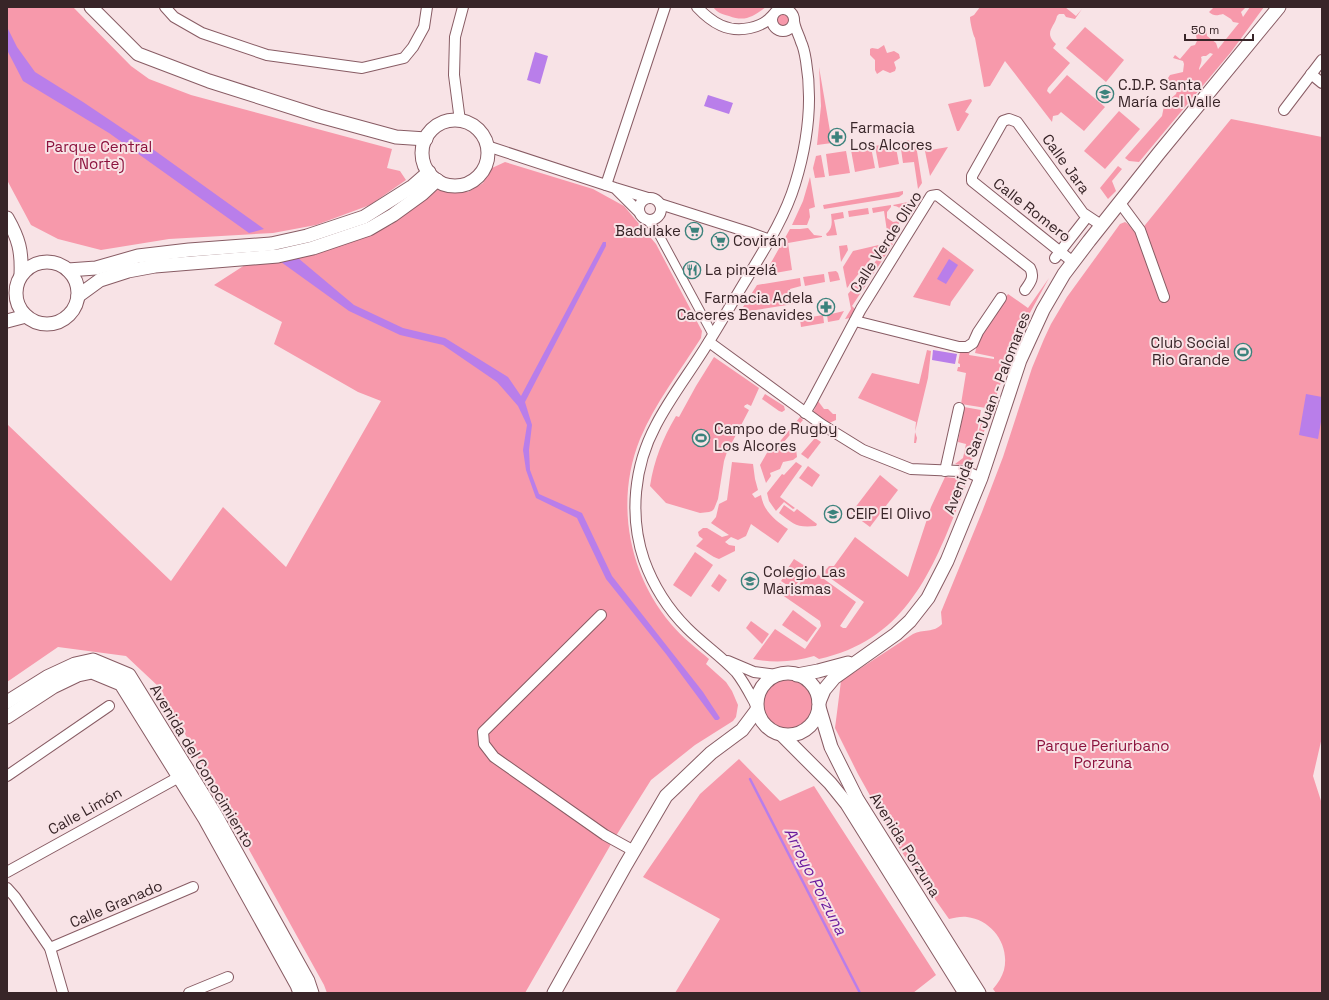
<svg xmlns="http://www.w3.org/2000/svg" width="1329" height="1000" viewBox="0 0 1329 1000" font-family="'Space Grotesk',sans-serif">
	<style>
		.green { fill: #f799ab; fill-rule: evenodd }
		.water { fill: #b97eea }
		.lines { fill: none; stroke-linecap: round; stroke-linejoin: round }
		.stream { stroke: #b97eea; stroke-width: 2.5 }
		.pedestrian-casing { stroke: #885c64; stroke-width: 10 }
		.minor-casing { stroke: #885c64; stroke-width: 12 }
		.tertiary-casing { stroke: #885c64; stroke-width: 15 }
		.pedestrian { stroke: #fff; stroke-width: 8 }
		.minor { stroke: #fff; stroke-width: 10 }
		.tertiary { stroke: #fff; stroke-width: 13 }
		.labels { text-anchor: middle; stroke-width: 4; stroke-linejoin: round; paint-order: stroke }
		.poi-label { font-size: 15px; fill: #382528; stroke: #f8e3e6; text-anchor: start }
		.park-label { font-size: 15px; fill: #8b123d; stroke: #f8e3e6 }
		.street-label { font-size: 15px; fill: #382528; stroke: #f8e3e6 }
		.water-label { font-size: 16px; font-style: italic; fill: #6c1c9e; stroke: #f8e3e6 }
	</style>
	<rect width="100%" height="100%" fill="#f8e3e6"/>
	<!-- green -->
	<g class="green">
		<polygon points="7,7 73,7 131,66 149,79 191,95 392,149 387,168 400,171 406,180 370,205 316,225 273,233 169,239 101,250 58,239 31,225 7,180"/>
		<path d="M713,7H766C752,17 745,22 729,16C721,14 718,13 713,7Z"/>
		<path d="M980,7H1065L1076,16L1082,9L1075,19L1066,17L1064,14H1059L1057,16C1055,27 1043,32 1056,44L1053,48L1070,63L1048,88L1047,91L1050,94L1067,75L1105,107L1084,131L1061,112L1058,115L1053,116L1052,122L1005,61L990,86L984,87L975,38C973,35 970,22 970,17L974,15Z"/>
		<path d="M1214,7H1246L1241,12L1243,17L1250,7H1264L1231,52L1139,162L1129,161L1125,158L1162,116L1164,106L1169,100L1176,94L1177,91L1171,87L1168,78L1170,75L1183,72L1184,64L1183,61L1173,58L1175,55L1180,59L1191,46L1195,45L1197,41L1196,35L1206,30L1207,36L1216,43L1218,49L1239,23L1233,22L1231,19L1223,14C1218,15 1214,17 1209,12ZM1210,53L1213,54L1199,70C1199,66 1203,62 1201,57L1203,56H1206Z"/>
		<circle cx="783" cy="20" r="8"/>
		<polygon points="1085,27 1124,60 1106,82 1066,48"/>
		<polygon points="884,45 887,53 894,51 899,54 900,58 894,62 896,68 895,71 890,73 883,70 877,74 875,70 875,60 870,55 870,49 872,48 878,49"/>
		<polygon points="819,67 832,143 817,145 821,106"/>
		<polygon points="971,99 972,101 965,112 969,114 959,131 957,131 948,104"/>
		<polygon points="1119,111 1140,129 1105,169 1084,151"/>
		<path d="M1231,119L1322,137V737L1313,776L1322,804V993H996L993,989C998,983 1002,977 1004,970C1010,945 992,920 967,917C961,916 955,918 949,919L901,851L858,774L835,728L841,681L913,634C923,629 934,633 942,624L941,612L982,512L1003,457L1032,368L1044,339L1051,324L1067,297L1120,224L1125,222L1128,224L1137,235Z"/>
		<polygon points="908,140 916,145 922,183 918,189 914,162 903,163 900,142"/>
		<polygon points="895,142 899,164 879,168 875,146"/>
		<polygon points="871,147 875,168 855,172 851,150"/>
		<polygon points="948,147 930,176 925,151"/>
		<polygon points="846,151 850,173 829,176 826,154"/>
		<polygon points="821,155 825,177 815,178 813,168 816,156"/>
		<path d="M505,162L593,189L624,206L656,244L702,331L701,338C680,371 655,403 640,439C615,501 628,573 671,624C682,637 696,648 709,659L706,664L726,682L732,691L738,705L736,717L733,721L695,745L651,780L614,839L525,993H327L324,985L159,687L126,656L58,647L7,682V424L171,581L223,507L286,567L381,401L358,392L274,344L282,322L214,285L248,263L298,258L316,254L391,225L437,190L468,192L483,183L492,168Z"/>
		<polygon points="1118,166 1122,169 1112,181 1116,191 1108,199 1100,188"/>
		<polygon points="810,177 815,207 809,209 810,217 807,225 792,225 803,201"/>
		<polygon points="903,191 903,194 899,197 824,209 823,205"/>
		<path d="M913,201L903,217H902C903,211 900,206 894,206L893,205Z"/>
		<polygon points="891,205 891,207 887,212 887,218 893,222 899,221 900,222 888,238 884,211 873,213 872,208"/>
		<polygon points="868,208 869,214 849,217 848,211"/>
		<path d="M843,212L844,218L834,220L837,235L827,236L826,234C833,228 832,222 831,214Z"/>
		<polygon points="808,228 814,235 822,236 822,237 788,243 792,270 764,275 790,229 800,229"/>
		<polygon points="891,243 893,244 852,306 855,309 850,318 845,319 851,309 848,294"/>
		<polygon points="883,244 847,288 843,267 853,251"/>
		<polygon points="847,245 848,250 841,262 839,246"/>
		<polygon points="943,247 974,270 951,302 950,306 913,297"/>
		<polygon points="836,271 838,273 840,280 830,282 828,272"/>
		<polygon points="824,274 825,282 805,286 803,277"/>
		<polygon points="800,278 801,286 790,289 793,304 743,312 743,307 757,285"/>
		<path d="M1049,278L1026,320L1009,359L977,452C972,461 966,467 955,464L963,458L966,444L958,442L964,407L981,410L976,439L986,408L961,404L966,373L957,371L958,367H960V364L958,363L960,352L934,347V343L970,351L969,355L994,359V357L975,353L979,337L1008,294L1028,308Z"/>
		<polygon points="844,311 839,320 828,322 827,315"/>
		<polygon points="823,315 824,323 801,327 800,319"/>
		<polygon points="927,350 931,351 928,378 915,432 917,438 916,443 914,443 916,422 858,398 872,373 919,384"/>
		<path d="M714,357L759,388L751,406L747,404L746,405H745L744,407L749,410L727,452L724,461L718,499L714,509L712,511L709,512L700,513L666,503L650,486C654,460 663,438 676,416L679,417L696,386Z"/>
		<polygon points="765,394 784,406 785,410 782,412 779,411 762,399"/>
		<polygon points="818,401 824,409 828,409 833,414 836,414 836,420 827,424 813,413"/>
		<polygon points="800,417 803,420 782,444 796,449 797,457 793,460 783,462 780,469 770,473 771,476 766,483 760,465 768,451 777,445"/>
		<polygon points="815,438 821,442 808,459 801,454"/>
		<path d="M732,462L753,464L755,479L758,490L752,494L755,498L761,495C764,512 775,520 788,529L778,543L751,524L746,536L738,540L731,537L725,542L729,545L735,546V551L719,559C712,557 704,550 696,546L703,539L699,536L698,532L703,528H707L722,537L729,535L711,523L716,517L719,504L727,500Z"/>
		<polygon points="796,462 802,466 780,497 795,508 793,509 784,502 776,511 769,501 767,493 782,474 784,475"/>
		<polygon points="808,466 820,475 812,487 799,478"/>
		<polygon points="880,475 898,490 870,527 851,513"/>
		<path d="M945,477L963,479L967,483C936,560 912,639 819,659L814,656C795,662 773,663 753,659L775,629L805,649L821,626L820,621L775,590L780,583L793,593L810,569L856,602L840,626L843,628H846L864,602L823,573L829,566H834L855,537L908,577L931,507Z"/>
		<path d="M784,505L794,512L797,509L817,524L816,526C796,528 794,524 779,513Z"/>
		<polygon points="695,552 713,565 691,597 673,585"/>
		<polygon points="794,559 808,568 793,589 781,581 789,569 788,568"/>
		<polygon points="719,574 727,580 719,592 711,586"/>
		<polygon points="793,610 817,628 807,642 782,625"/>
		<polygon points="751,621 769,634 762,644 746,628"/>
		<circle cx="788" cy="704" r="24"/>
		<polygon points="739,759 780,801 814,786 936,975 913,993 675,993 720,919 643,877 700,794"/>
	</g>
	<!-- water -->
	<g class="water">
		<polygon points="7,27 17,47 35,72 83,102 147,145 264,229 249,233 109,133 23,81 7,50"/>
		<polygon points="535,52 548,56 540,84 527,80"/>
		<polygon points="708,95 733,103 729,114 704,106"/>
		<polygon points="603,242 606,242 606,246 525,402 532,425 529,450 530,470 539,494 582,513 612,576 703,692 720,718 718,720 715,720 666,654 606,579 577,518 536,498 526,470 523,450 527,425 518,406 497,382 443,345 400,335 349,311 281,262 298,258 354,305 403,328 445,338 508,377 521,396"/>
		<polygon points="949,259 958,265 946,284 937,279"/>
		<polygon points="933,350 957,354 955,364 932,360"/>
		<polygon points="1306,394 1322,397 1322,416 1318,439 1299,435"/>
	</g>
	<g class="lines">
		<!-- stream -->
		<polyline class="stream" points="750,779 860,993"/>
		<defs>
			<polyline id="pedestrian" points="647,220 658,233 713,335"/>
			<g id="minor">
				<polyline points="165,7 174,17 202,33 267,55 362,68 404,58 413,47 424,27 427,7"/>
				<path d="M697,7C712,23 728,33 750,28C759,26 766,23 772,16"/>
				<circle cx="783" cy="20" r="11"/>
				<polyline points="1311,74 1322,83"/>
				<polyline points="1284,110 1322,60"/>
				<polyline points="460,121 454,75 455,37 463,7"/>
				<polyline points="487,146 615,188 648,198"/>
				<polyline points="606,185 665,7"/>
				<polyline points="617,190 638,211"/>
				<circle cx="650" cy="209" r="11"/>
				<polyline points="1120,203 1140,230 1164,297"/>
				<polyline points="660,204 748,232 770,240"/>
				<polyline points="1055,258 1087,217"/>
				<polyline points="1073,262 972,181 972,176 1003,121 1009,119 1017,122 1083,213 1101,225"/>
				<polyline points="855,321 959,347 967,347 973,343 978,332 1001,298"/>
				<polyline points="709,342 821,424 863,450 911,469 959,471 970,473 981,478"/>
				<path d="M805,413L811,403L861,309L931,196L937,195L1030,268C1035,277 1030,283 1025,290"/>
				<polyline points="945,471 959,408"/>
				<polyline points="601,615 483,732 484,744 494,757 605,835 634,851"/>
				<polyline points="728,661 754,672 777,675"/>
				<path d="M756,705C750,694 744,682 736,672C721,656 703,644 687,628C668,609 653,585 644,560C629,516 634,466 656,425C671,396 691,371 708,343C720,324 732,303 744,283C763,251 784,220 795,184C807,145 813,102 806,61C805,55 804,48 801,42C799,35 795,29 794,21"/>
				<polyline points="7,776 109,706"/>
				<polyline points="7,872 179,777"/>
				<polyline points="7,888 15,897 50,948 63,993"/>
				<polyline points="50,948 193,887"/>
				<polyline points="189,993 228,977"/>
			</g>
			<g id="tertiary">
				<polyline points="91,7 138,54 209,81 319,116 396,137 426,139"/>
				<circle cx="455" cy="153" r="33"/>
				<path d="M7,218C19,239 22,251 21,275"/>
				<circle cx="47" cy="293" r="31"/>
				<polyline points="68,270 96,268 138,256 189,250 271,244 307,236 364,217 413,186 429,172"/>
				<polyline points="78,296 100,280 128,271 155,266 278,256 313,248 369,229 393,215 422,194 437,180"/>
				<polyline points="7,321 26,316"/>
				<circle cx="788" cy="704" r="31"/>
				<polyline points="797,675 818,671 848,663"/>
				<polyline points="7,702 47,677 75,664 93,660 129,675 215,814 308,981 312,993"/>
				<polyline points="819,702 824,690 834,678 896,634 910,621 928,598 947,561 981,478 1020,360 1043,310 1064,274 1089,241 1159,153 1279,7"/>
				<polyline points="819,707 831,747 857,799 979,993"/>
				<polyline points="7,717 53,687 78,675 92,672 121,684 205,819 297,985 300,993"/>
				<polyline points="782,735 830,783 847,804 965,993"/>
				<polyline points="554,993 625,866 666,796 711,753 742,730 757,710"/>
			</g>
		</defs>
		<!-- pedestrian casing -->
		<use href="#pedestrian" class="pedestrian-casing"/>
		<!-- minor casing -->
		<use href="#minor" class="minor-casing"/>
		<!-- tertiary casing -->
		<use href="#tertiary" class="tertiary-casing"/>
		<!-- pedestrian -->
		<use href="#pedestrian" class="pedestrian"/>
		<!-- minor -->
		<use href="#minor" class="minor"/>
		<!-- tertiary -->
		<use href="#tertiary" class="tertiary"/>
	</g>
	<!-- icons -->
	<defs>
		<symbol id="school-ring" viewBox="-11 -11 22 22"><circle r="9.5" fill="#f8e3e6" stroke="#3b827c" stroke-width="1.5"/><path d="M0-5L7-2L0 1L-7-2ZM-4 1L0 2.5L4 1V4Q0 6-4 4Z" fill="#3b827c"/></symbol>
		<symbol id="pharmacy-ring" viewBox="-11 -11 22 22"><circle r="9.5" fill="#f8e3e6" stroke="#3b827c" stroke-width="1.5"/><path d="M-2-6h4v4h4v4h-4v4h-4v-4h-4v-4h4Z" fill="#3b827c"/></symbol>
		<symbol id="supermarket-ring" viewBox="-11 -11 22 22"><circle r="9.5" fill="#f8e3e6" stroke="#3b827c" stroke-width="1.5"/><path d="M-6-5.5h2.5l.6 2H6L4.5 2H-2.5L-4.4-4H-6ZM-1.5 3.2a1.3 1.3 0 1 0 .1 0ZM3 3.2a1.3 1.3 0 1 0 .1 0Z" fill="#3b827c"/></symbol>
		<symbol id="restaurant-ring" viewBox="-11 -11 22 22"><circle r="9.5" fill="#f8e3e6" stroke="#3b827c" stroke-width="1.5"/><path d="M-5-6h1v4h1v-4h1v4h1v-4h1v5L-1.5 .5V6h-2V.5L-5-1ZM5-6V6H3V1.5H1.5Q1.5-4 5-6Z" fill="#3b827c"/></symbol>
		<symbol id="stadium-ring" viewBox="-11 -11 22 22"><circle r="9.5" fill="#f8e3e6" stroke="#3b827c" stroke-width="1.5"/><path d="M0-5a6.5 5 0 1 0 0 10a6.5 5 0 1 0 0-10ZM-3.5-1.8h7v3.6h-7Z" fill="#3b827c"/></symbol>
	</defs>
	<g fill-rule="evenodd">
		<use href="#school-ring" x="1095" y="84" width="20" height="20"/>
		<use href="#pharmacy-ring" x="827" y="127" width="20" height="20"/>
		<use href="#supermarket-ring" x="684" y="221" width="20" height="20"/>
		<use href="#supermarket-ring" x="710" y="231" width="20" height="20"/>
		<use href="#restaurant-ring" x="682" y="260" width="20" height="20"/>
		<use href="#pharmacy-ring" x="816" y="297" width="20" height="20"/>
		<use href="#stadium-ring" x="1233" y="342" width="20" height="20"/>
		<use href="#stadium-ring" x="691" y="428" width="20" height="20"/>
		<use href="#school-ring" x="823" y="504" width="20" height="20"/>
		<use href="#school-ring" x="740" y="571" width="20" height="20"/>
	</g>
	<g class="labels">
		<!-- poi labels -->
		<g class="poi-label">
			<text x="1118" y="90">C.D.P. Santa<tspan x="1118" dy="17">María del Valle</tspan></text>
			<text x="850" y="133">Farmacia<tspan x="850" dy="17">Los Alcores</tspan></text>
			<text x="681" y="236" text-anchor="end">Badulake</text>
			<text x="733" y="246">Covirán</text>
			<text x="705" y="275">La pinzelá</text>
			<text x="813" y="303" text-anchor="end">Farmacia Adela<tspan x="813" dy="17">Caceres Benavides</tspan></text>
			<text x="1230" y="348" text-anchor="end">Club Social<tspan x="1230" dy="17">Rio Grande</tspan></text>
			<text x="714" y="434">Campo de Rugby<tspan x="714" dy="17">Los Alcores</tspan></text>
			<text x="846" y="519">CEIP El Olivo</text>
			<text x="763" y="577">Colegio Las<tspan x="763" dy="17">Marismas</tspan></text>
		</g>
		<!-- park labels -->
		<g class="park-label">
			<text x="99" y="152">Parque Central<tspan x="99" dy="17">(Norte)</tspan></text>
			<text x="1103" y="751">Parque Periurbano<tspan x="1103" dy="17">Porzuna</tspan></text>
		</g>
		<!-- street labels -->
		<g class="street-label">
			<text transform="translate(1066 164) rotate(54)" y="5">Calle Jara</text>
			<text transform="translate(1032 210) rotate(38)" y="5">Calle Romero</text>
			<text transform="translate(886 242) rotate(-57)" y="5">Calle Verde Olivo</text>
			<text transform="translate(987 413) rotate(-69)" y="5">Avenida San Juan - Palomares</text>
			<text transform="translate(202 766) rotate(59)" y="5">Avenida del Conocimiento</text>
			<text transform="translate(85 811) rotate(-29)" y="5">Calle Limón</text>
			<text transform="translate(905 845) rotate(58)" y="5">Avenida Porzuna</text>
			<text transform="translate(116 904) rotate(-23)" y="5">Calle Granado</text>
		</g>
		<!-- water labels -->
		<g class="water-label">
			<text transform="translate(816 881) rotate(63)" y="6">Arroyo Porzuna</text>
		</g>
	</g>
	<!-- border -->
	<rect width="1329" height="1000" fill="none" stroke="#382528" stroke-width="16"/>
	<!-- scale -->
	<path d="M1185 34v6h68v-6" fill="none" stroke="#382528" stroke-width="2"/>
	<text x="1191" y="34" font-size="12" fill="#382528" stroke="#f8e3e6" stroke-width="3" paint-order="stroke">50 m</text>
</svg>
